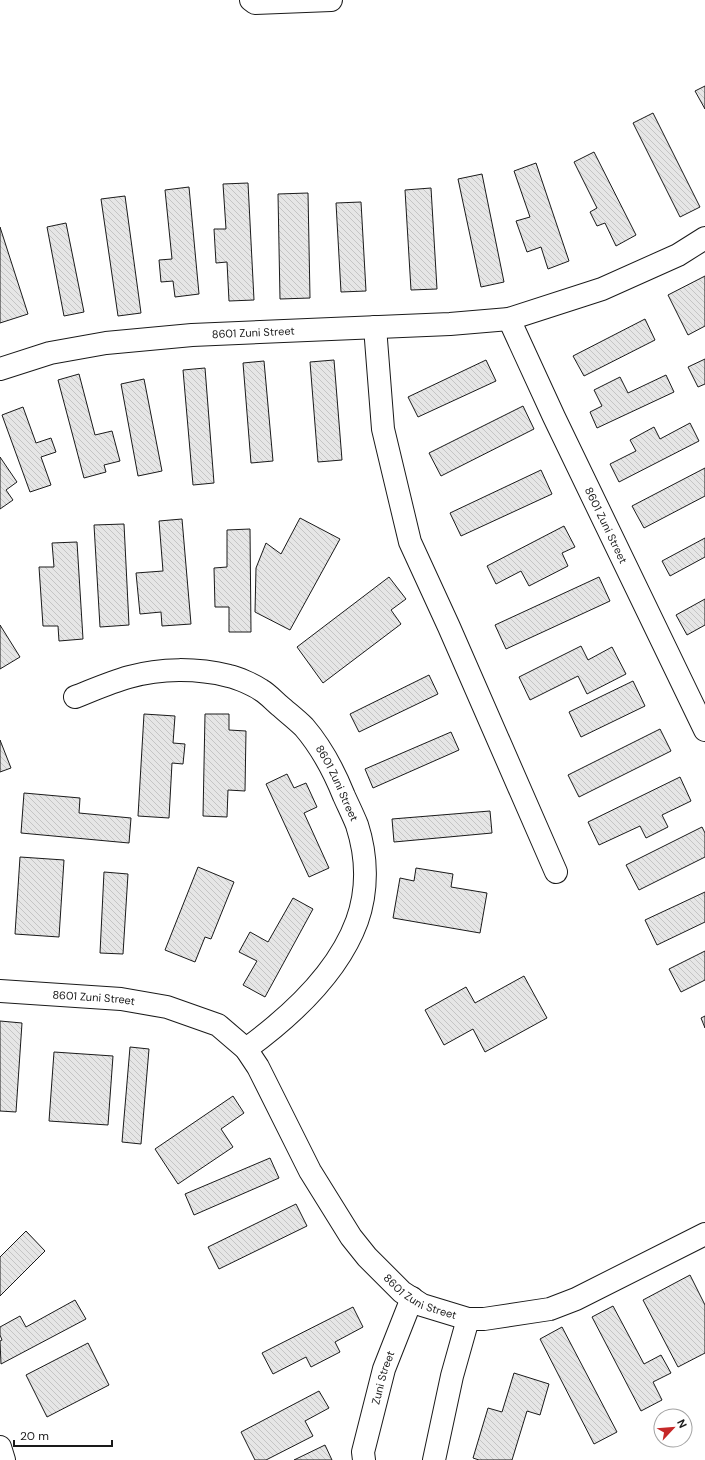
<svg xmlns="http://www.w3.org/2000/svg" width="705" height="1460" viewBox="0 0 705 1460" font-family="'DM Sans',sans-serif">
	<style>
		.building { fill: url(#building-back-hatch); stroke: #1a1a1a }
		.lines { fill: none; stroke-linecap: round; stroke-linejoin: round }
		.minor-casing { stroke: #1a1a1a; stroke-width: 24 }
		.minor { stroke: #fff; stroke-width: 22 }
		.labels { text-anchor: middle; stroke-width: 3; stroke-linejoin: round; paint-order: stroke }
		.street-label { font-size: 11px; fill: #1a1a1a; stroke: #fff }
	</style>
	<defs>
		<pattern id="building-back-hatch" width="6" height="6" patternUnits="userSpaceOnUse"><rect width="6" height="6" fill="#e6e6e6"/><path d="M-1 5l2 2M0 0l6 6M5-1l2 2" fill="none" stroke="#c5c5c5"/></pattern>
	</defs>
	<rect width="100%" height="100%" fill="#fff"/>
	<!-- building -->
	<g class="building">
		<polygon points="705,86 705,109 695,91"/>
		<polygon points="653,113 700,207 680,217 633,123"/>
		<polygon points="594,152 636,235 616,246 605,223 597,226 590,212 597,208 574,162"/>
		<polygon points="536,163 569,261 548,269 541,247 527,252 516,221 530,217 514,171"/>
		<polygon points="482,174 504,282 481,287 458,179"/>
		<polygon points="248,183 254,300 229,301 227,262 216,263 214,229 226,229 223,184"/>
		<polygon points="189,187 199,294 175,297 173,281 161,282 159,260 172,259 165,190"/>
		<polygon points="431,188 437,289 411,290 405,190"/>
		<polygon points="308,193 310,298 280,299 278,194"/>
		<polygon points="125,196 141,313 118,316 101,199"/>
		<polygon points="361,202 366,291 341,292 336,203"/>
		<polygon points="66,223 84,312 64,316 47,227"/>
		<polygon points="0,227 28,314 0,323"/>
		<polygon points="705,276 705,326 688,335 668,295"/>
		<polygon points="645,319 655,340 584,376 573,356"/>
		<polygon points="705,359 705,384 698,387 688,367"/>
		<polygon points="334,360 342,460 318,462 310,362"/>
		<polygon points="486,360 496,381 418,417 408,397"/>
		<polygon points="264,361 273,461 251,463 243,363"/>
		<polygon points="205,368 214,483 193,485 183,370"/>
		<polygon points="79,374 95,435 112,431 120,461 104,465 106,472 84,478 58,380"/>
		<polygon points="666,375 674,392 597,428 590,412 602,406 594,390 620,377 628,393"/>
		<polygon points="144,379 162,471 138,476 121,384"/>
		<polygon points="523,406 534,429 441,476 429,453"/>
		<polygon points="23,407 36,443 51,438 56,452 41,457 51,485 30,492 2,415"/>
		<polygon points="690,423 699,441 619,482 610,464 636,451 630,440 654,427 660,439"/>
		<polygon points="0,457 17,482 6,490 13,500 0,509"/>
		<polygon points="705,468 705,496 644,528 632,506"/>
		<polygon points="541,470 552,494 461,536 450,513"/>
		<polygon points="300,518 340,539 290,630 255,612 256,568 266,543 281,554"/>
		<polygon points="182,519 191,624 162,626 161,612 140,614 136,573 163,571 159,521"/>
		<polygon points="124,524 129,625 100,627 94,525"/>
		<polygon points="564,526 575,547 562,553 568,566 529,586 521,571 496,584 487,566"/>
		<polygon points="250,529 251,632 229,632 229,607 215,607 214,568 227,567 227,530"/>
		<polygon points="705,538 705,557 670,576 662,561"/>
		<polygon points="77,542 83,639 59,641 58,626 43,626 39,567 54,567 52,543"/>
		<polygon points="389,577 406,599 391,610 401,624 323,683 297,647"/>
		<polygon points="599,577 610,601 506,649 495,625"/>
		<polygon points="705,599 705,625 687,635 676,615"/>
		<polygon points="0,625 20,657 0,669"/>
		<polygon points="581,646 588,660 612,647 626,674 587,694 578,676 530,700 519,677"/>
		<polygon points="429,675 438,694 359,732 350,714"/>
		<polygon points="633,681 645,706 581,737 569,712"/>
		<polygon points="144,714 175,716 173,743 185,744 183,764 172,763 169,818 138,816"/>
		<polygon points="205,714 229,714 229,730 246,731 245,791 228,790 227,817 203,816"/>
		<polygon points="660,729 671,751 579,797 568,775"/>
		<polygon points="451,732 459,750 373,788 365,769"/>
		<polygon points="0,740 11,768 0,772"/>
		<polygon points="287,774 294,788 306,783 317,807 304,813 329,868 309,877 266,784"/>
		<polygon points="680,777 691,801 662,815 668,827 646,838 640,826 599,845 588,822"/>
		<polygon points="24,793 80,798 79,813 131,818 129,843 21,833"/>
		<polygon points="490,811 492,833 394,842 392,819"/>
		<polygon points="702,827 705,833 705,857 639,890 626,865"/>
		<polygon points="20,857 64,860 59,937 15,934"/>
		<polygon points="198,867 234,882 211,939 205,937 195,962 165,950"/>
		<polygon points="416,868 453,874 451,887 487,893 480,933 393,918 400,878 414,881"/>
		<polygon points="104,872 128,874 123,954 100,953"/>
		<polygon points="705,892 705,922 657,945 645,920"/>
		<polygon points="293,898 313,909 265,997 243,985 257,961 239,952 250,932 268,942"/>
		<polygon points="705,951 705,980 681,992 669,969"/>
		<polygon points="524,976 547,1018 485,1052 473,1029 444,1045 425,1010 466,987 475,1003"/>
		<polygon points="705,1016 705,1028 701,1018"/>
		<polygon points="0,1021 22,1023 16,1112 0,1111"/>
		<polygon points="130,1047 149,1049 141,1144 122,1142"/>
		<polygon points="54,1052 113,1056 108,1125 49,1121"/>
		<polygon points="233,1096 244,1113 221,1129 233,1147 178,1184 155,1149"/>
		<polygon points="270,1158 279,1178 194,1215 185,1194"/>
		<polygon points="296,1204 307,1226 219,1269 208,1247"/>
		<polygon points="26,1231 45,1251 0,1296 0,1257"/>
		<polygon points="690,1275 705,1305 705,1353 678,1367 643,1300"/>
		<polygon points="75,1300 86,1319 1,1364 0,1341 2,1340 0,1335 0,1327 20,1316 26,1327"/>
		<polygon points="613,1306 644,1364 661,1355 671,1373 653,1382 662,1400 641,1411 592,1317"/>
		<polygon points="353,1307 363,1327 335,1342 340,1352 311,1367 306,1357 273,1374 262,1353"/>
		<polygon points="562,1327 617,1432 594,1444 540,1339"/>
		<polygon points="88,1343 109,1385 47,1417 26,1375"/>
		<polygon points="514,1373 549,1384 540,1415 527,1411 512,1460 479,1460 473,1458 488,1408 502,1412"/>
		<polygon points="319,1391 329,1408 305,1421 313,1436 266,1460 255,1460 241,1432"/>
		<polygon points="325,1445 332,1460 294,1460"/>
	</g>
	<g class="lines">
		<defs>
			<g id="minor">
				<polyline points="251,0 255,3 331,0"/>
				<path id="s1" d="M509,319L554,417L705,730"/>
				<polyline points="375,327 383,429 410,542 449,627 556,872"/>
				<path id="s2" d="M0,369L50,353L106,343L192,335L450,324L509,319L602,289L678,255L705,238"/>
				<path id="s3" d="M75,697C93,690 111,682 129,677C161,668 197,668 229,676C238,678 254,685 261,690C268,694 274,701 280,706C288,713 297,720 304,727C322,748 334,771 344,796C348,805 353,815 357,825C367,856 368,890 357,921C338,973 290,1017 246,1049"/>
				<path id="s4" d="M0,991L121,999L167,1007L218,1025L246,1049L258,1067L310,1171L351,1237L367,1257L402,1292L422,1305L468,1319H484L550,1309L576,1299L705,1234"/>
				<polyline points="0,1447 4,1460"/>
				<path id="s5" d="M364,1460L363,1452L384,1369L412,1298"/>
				<polyline points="434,1460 452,1376 468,1319"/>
			</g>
		</defs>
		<!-- minor casing -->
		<use href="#minor" class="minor-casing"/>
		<!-- minor -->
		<use href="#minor" class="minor"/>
	</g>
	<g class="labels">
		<!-- street labels -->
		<g class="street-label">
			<text dy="4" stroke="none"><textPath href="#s2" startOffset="257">8601 Zuni Street</textPath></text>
			<text dy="4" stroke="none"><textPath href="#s1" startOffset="228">8601 Zuni Street</textPath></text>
			<text dy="4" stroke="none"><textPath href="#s3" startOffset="316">8601 Zuni Street</textPath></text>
			<text dy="4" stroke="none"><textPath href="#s4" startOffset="94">8601 Zuni Street</textPath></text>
			<text dy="4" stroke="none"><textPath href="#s4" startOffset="568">8601 Zuni Street</textPath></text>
			<text dy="4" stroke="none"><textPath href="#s5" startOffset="85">Zuni Street</textPath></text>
		</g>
	</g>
	<!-- north arrow -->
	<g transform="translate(673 1428) rotate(64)"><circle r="19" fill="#ffffff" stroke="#a3a3a3"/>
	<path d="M0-3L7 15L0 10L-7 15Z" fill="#c62828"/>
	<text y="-6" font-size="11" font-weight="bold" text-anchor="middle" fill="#1a1a1a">N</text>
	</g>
	<!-- scale -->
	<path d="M14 1440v6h98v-6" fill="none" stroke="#1a1a1a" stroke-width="2"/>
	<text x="20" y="1440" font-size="12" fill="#1a1a1a" stroke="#ffffff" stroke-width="3" paint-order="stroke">20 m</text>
</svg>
